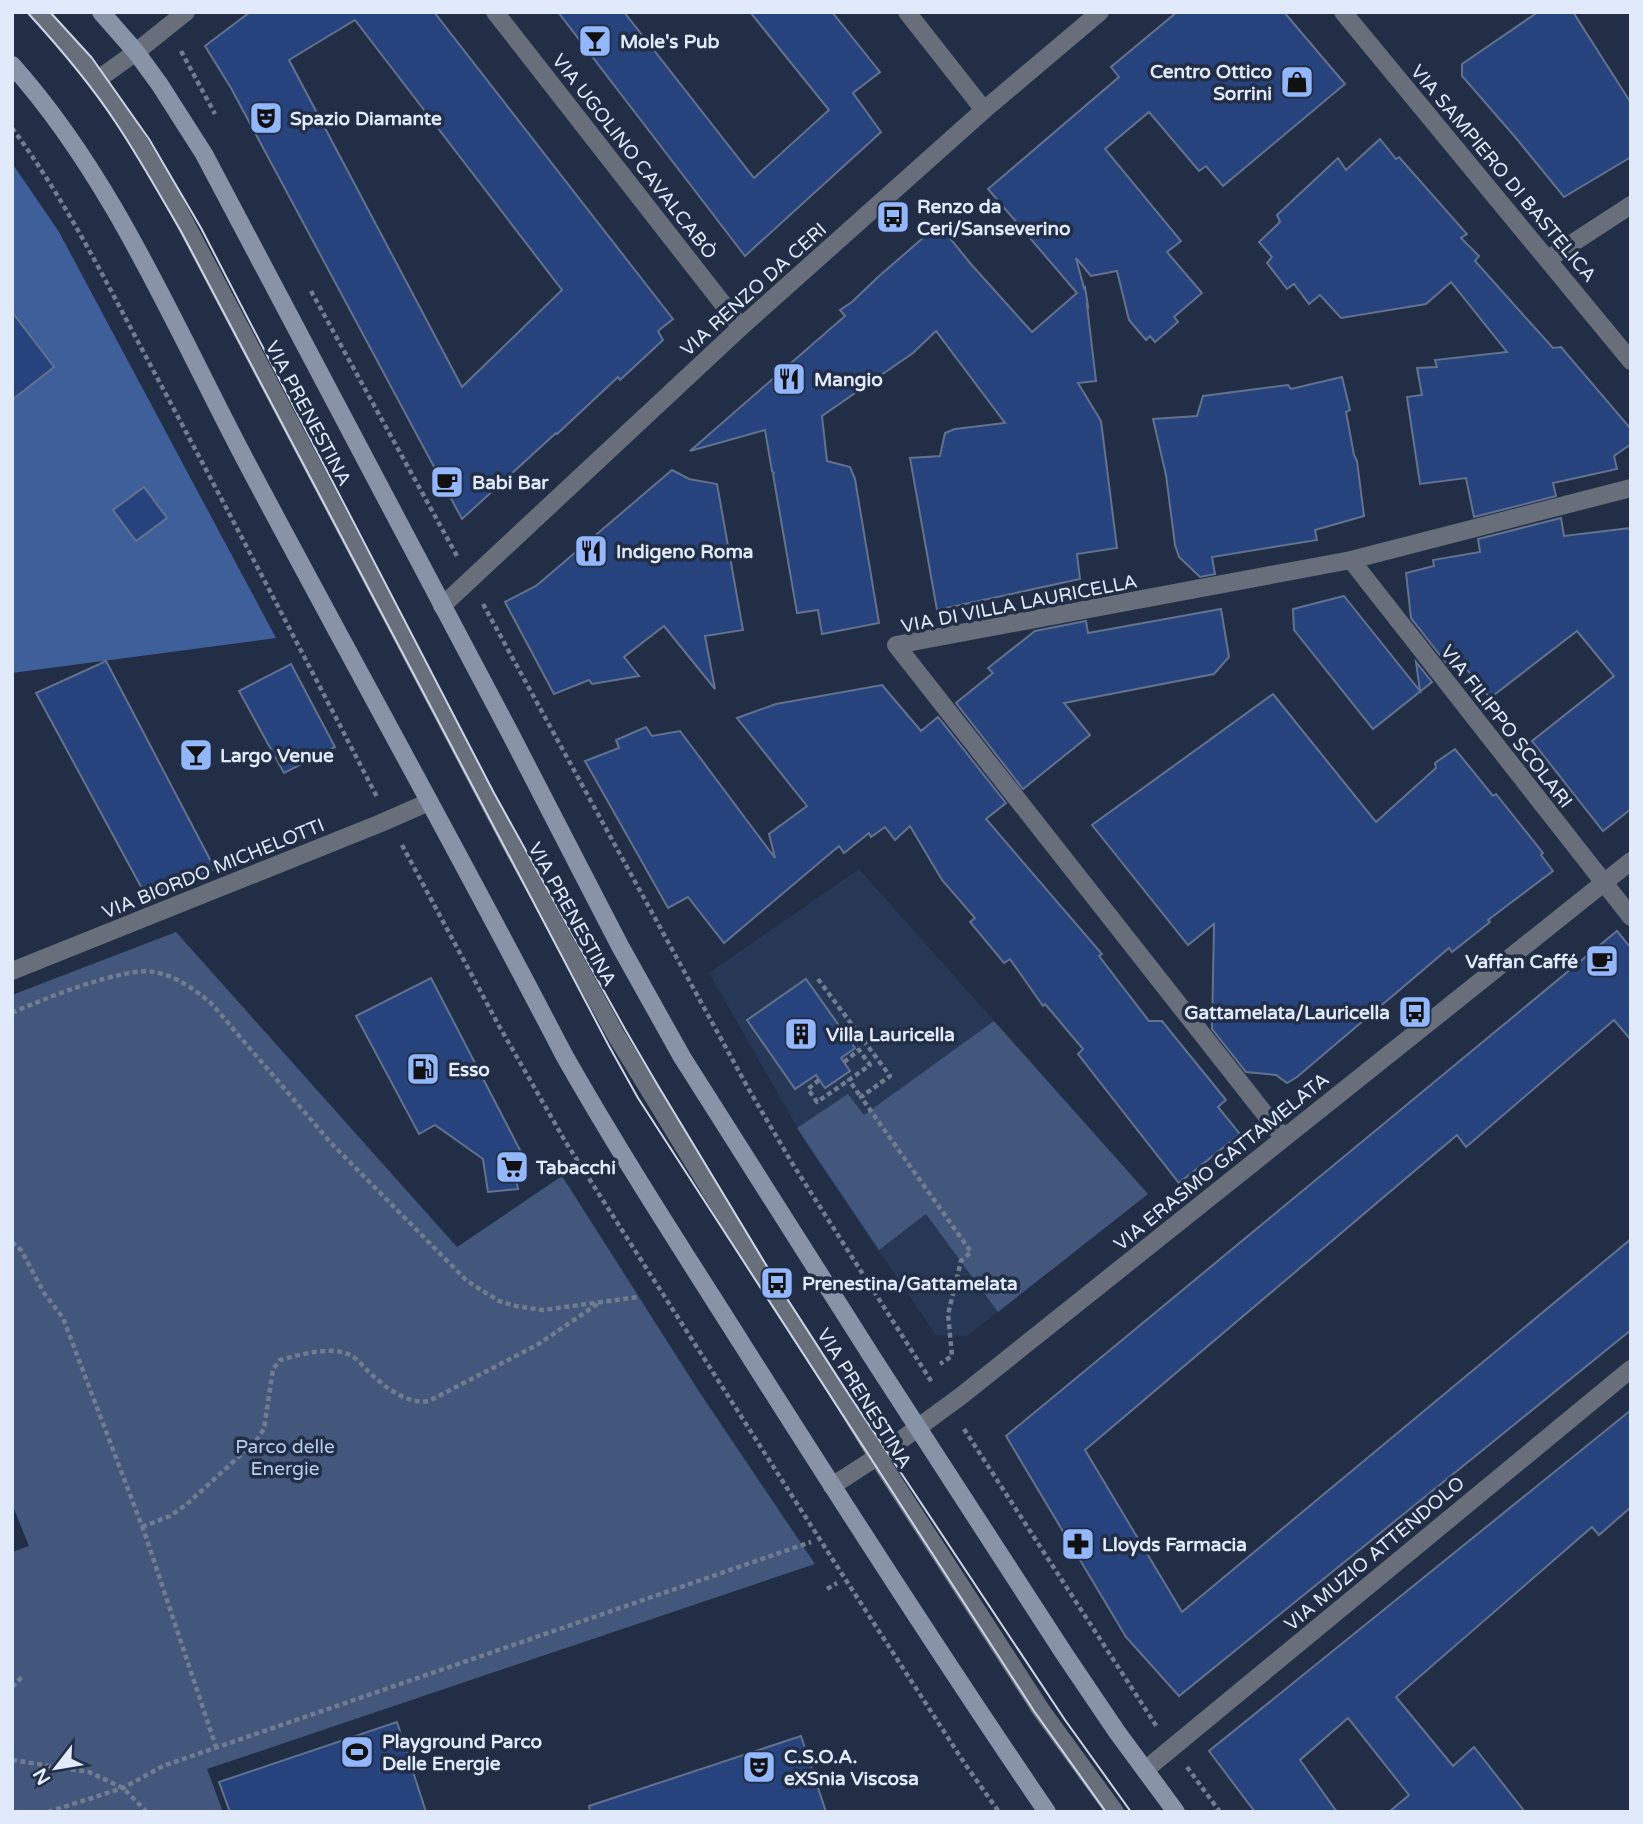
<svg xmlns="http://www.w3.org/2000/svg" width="1643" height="1824" viewBox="0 0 1643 1824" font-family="'Varela Round',sans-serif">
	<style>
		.built { fill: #273756 }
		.green { fill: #43577d }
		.forest { fill: #3f5f9b }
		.building { fill: #26437d; stroke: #62728e; stroke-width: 2; fill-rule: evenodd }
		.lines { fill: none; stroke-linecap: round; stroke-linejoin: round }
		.path { stroke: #707c90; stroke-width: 4.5; stroke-dasharray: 5 3.5; stroke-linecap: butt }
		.lane { stroke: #686f7b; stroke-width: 18 }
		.street { stroke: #686f7b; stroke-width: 18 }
		.secondary { stroke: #8893a7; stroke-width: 18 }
		.tram { stroke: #ccd5e6; stroke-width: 2 }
		.labels { text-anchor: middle; stroke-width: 7; stroke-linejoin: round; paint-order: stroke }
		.poi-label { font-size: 19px; font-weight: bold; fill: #e1eafa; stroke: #212e46; text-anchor: start }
		.street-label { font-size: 19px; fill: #e1eafa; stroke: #212e46 }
		.park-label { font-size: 19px; fill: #bacdf0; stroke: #212e46 }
	</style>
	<rect width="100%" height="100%" fill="#212e46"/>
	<!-- built -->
	<polygon class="built" points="859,869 1148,1194 967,1336 936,1335 809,1148 709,973"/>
	<!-- green -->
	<g class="green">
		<polygon points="176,932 457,1247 562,1176 700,1393 815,1564 207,1769 223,1812 12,1812 12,1552 29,1546 12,1504 12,995"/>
		<polygon points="994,1021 1148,1194 998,1312 926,1214 879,1250 797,1128 848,1094 864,1115"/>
	</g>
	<!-- forest -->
	<polygon class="forest" points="12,163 59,232 276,638 12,673"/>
	<!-- building -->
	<g class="building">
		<path d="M250,12H434L673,319L658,331L663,340L620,380L618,377L557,434L556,433L462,519L231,88L205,46ZM355,20L562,290L462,387L289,60Z"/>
		<polygon points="558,12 624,12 754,178 829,110 750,12 832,12 880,72 853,93 881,132 745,256"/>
		<polygon points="1177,12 1284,12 1345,84 1223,186 1206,166 1199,171 1149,112 1105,149 1181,241 1167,252 1202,293 1174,317 1178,322 1155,342 1150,336 1146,340 1129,320 1117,271 1091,276 1076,258 1084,288 1085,287 1088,306 1087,305 1096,381 1078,383 1101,421 1117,548 1077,554 1080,579 937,610 910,458 940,456 945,433 955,429 1005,423 936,331 913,353 822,416 827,461 850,467 855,479 879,623 822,634 818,610 797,613 773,474 774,473 772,471 765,430 690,451 845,316 840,310 852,302 878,277 931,231 936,237 945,232 970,263 1032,332 1077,293 988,189 1119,77 1111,67"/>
		<polygon points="1538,12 1573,12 1631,103 1631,157 1564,197 1516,138 1462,76 1462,64"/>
		<polygon points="1380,139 1396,159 1399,157 1467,234 1461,238 1479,256 1475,261 1553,348 1561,347 1631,429 1631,444 1614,456 1617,469 1553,483 1556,496 1474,517 1466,478 1420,484 1407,397 1422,395 1417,368 1437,367 1435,360 1507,352 1451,282 1426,304 1341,318 1320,295 1309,304 1294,284 1287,289 1267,263 1272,257 1259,242 1280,222 1277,215 1338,158 1346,170"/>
		<polygon points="12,312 54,367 12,400"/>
		<polygon points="1342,377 1350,410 1346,412 1354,455 1357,461 1364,516 1315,530 1317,540 1212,557 1215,574 1200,577 1179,557 1175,545 1166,475 1153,419 1197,416 1203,396 1288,385 1291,389"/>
		<polygon points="672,470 689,479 717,484 743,630 705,636 715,689 664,626 624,657 639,676 592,684 589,680 554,694 505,602 536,586"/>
		<polygon points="144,487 167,518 136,541 113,510"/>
		<polygon points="1561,518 1564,536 1631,528 1631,809 1603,831 1532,741 1614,676 1577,631 1490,698 1460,661 1450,668 1411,618 1406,573 1434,566 1433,560 1480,552 1478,539"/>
		<polygon points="1344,596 1420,691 1416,662 1432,682 1373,729 1294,630 1293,609"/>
		<polygon points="1221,609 1229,657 1214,674 1064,703 1090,735 1023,789 956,703 993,673 988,668 1035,631 1086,621 1088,633"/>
		<polygon points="106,661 215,869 146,896 36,693"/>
		<polygon points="291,664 335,747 284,773 239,691"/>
		<polygon points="882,685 921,731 938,717 1006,803 986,819 1102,954 1099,956 1149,1021 1162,1021 1226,1100 1218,1107 1240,1134 1179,1183 1078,1054 1083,1049 1045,1004 1043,1006 1010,959 1004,963 970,922 975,918 942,880 910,826 895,840 885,827 871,837 869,833 844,853 839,846 724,943 688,897 668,908 585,761 619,748 616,740 646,727 652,736 680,731 775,858 769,834 807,806 737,718 776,704"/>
		<polygon points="1273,694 1376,822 1436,768 1435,763 1455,749 1493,796 1496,794 1543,853 1541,855 1553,871 1488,920 1490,922 1452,952 1449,948 1297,1077 1287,1083 1276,1075 1246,1072 1212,1029 1214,924 1188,945 1092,825"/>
		<polygon points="1617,931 1631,948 1631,1040 1614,1020 1466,1147 1457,1135 1085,1450 1182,1612 1631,1239 1631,1330 1179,1696 1126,1637 1006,1436"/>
		<polygon points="431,978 521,1152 526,1174 516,1178 518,1189 488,1192 483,1159 435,1125 419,1134 356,1016"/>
		<polygon points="806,979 855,1048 841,1058 850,1071 825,1088 816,1075 795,1089 747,1020"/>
		<polygon points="1631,1410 1631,1507 1599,1535 1592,1527 1396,1697 1453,1766 1474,1747 1525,1812 1389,1812 1409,1795 1348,1718 1300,1760 1337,1812 1255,1812 1209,1751"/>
		<polygon points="397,1722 426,1812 230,1812 219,1782"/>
		<polygon points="801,1736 826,1812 590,1812 589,1806"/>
	</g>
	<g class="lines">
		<!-- path -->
		<g class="path">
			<polyline points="181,51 215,114"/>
			<path d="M12,128C68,203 109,288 153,370C229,512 303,654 377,797"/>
			<polyline points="311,291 457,556"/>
			<polyline points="483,604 748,1088 792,1163 933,1384"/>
			<polyline points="402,845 498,1024 565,1141 842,1574 965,1764 999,1812"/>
			<polyline points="818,979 890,1076 861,1097 971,1252 961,1261 948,1314 952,1356 940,1364"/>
			<path d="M12,1013C40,1000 125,966 154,972C176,976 194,989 211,1003L331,1143L467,1281L499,1301L516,1306L543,1310L638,1297"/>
			<polyline points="844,1062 859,1050 870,1065 849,1080 861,1097"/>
			<polyline points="819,1080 808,1089 817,1102 849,1080"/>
			<polyline points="12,1242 21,1250 44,1293 63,1318 145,1534 216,1747"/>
			<polyline points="964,1429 1157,1727"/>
			<path d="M142,1527L170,1516L187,1504L256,1441L264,1429L273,1369L280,1360C298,1355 327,1347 345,1353C354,1355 361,1364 367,1370C382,1385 406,1405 429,1401L537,1345L599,1303"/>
			<polyline points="827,1589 837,1583"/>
			<polyline points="12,1687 23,1676"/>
			<polyline points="12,1760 89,1772 123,1788 147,1812"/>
			<polyline points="1187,1767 1220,1812"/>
			<polyline points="48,1812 123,1788 163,1766 811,1542"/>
		</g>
		<!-- lane -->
		<g class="lane">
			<path d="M38,12C58,34 78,55 96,79C123,115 147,155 170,194L512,846L617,1037L762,1275L834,1386L877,1456L1041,1710L1115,1812"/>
			<polyline points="97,80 136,52"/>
		</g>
		<!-- street -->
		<g class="street">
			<polyline points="495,12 741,327"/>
			<polyline points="907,12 984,110"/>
			<polyline points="1343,12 1631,361"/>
			<polyline points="136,52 186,12"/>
			<polyline points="1548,259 1631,205"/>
			<polyline points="1351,560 1631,917"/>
			<polyline points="442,606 741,327 984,110 1100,12"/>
			<polyline points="12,971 381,823 429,802"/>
			<polyline points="1283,1137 896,645 1351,560 1631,488"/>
			<polyline points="832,1486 886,1451 961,1396 1631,861"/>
			<polyline points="1145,1770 1631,1369"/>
		</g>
		<!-- secondary -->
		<g class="secondary">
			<polyline points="101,12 136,52 160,85 204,154 510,733 620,946 682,1057 874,1360 1065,1655 1117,1732 1176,1812"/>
			<path d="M12,65C115,180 177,332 249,467C353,663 462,858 564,1055C620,1154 682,1249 742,1344C842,1502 942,1658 1047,1812"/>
		</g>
		<!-- tram -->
		<g class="tram">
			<path d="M27,12C59,47 90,83 116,123C140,159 161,197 183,235L609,1046L638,1098L1034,1711L1106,1812"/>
			<polyline points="50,12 92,58 149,139 201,228 494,793 626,1031 657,1084 777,1283 840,1381 1065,1720 1131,1812"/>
		</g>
	</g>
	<!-- icons -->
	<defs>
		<symbol id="bar-square" viewBox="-11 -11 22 22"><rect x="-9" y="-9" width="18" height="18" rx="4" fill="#92b7fd" stroke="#212e46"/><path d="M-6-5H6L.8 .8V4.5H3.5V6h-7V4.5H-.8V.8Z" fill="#111"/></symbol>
		<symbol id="shop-square" viewBox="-11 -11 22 22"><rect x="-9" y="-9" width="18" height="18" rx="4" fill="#92b7fd" stroke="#212e46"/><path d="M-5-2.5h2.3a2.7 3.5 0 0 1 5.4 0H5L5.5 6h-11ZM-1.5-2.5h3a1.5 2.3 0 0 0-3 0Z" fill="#111"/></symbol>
		<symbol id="theatre-square" viewBox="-11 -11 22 22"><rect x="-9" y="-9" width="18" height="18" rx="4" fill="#92b7fd" stroke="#212e46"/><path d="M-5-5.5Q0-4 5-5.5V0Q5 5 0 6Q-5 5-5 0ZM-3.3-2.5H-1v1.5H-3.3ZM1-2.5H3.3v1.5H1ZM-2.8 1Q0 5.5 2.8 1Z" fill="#111"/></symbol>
		<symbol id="bus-square" viewBox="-11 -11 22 22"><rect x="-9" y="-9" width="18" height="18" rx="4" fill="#92b7fd" stroke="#212e46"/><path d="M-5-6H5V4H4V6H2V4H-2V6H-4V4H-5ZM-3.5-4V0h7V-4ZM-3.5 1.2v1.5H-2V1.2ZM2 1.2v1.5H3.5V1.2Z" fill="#111"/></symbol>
		<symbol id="restaurant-square" viewBox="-11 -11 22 22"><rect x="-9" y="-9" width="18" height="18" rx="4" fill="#92b7fd" stroke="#212e46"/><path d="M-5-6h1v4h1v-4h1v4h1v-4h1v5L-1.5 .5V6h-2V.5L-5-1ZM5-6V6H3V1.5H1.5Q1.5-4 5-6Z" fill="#111"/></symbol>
		<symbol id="cafe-square" viewBox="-11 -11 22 22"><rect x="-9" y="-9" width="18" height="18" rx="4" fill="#92b7fd" stroke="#212e46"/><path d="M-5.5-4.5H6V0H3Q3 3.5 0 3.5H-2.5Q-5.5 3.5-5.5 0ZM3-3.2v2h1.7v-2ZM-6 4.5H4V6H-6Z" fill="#111"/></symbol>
		<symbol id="building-square" viewBox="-11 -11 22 22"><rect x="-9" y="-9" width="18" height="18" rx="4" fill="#92b7fd" stroke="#212e46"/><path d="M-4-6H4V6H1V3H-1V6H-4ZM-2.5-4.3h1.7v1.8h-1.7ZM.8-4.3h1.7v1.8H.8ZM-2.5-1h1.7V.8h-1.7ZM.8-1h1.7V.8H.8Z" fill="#111"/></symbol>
		<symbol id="fuel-square" viewBox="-11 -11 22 22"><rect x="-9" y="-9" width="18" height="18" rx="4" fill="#92b7fd" stroke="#212e46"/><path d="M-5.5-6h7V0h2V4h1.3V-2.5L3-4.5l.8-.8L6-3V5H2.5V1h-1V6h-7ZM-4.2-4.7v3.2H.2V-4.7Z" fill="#111"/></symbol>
		<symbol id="supermarket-square" viewBox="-11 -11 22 22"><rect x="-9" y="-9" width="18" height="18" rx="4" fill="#92b7fd" stroke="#212e46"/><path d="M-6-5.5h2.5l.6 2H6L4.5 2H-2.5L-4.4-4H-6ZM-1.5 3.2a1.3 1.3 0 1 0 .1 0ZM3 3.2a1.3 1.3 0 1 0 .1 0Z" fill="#111"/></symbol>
		<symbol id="pharmacy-square" viewBox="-11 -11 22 22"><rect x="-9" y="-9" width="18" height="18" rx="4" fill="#92b7fd" stroke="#212e46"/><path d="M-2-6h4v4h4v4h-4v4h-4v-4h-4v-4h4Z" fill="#111"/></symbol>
		<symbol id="stadium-square" viewBox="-11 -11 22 22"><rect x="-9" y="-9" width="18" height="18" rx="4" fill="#92b7fd" stroke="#212e46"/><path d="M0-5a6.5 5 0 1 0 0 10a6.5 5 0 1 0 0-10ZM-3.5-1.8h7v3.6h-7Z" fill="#111"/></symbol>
	</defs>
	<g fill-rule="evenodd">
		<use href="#bar-square" x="576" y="22" width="38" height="38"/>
		<use href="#shop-square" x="1278" y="63" width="38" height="38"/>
		<use href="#theatre-square" x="247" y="99" width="38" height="38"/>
		<use href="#bus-square" x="874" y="198" width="38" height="38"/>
		<use href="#restaurant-square" x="770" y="360" width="38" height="38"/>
		<use href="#cafe-square" x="428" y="463" width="38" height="38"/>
		<use href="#restaurant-square" x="572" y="532" width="38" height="38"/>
		<use href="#bar-square" x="177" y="736" width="38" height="38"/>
		<use href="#cafe-square" x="1583" y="942" width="38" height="38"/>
		<use href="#bus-square" x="1396" y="993" width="38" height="38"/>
		<use href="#building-square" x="782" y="1015" width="38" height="38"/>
		<use href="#fuel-square" x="404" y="1050" width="38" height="38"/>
		<use href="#supermarket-square" x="493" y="1148" width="38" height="38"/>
		<use href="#bus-square" x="758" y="1264" width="38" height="38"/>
		<use href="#pharmacy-square" x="1059" y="1525" width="38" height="38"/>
		<use href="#stadium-square" x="338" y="1733" width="38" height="38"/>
		<use href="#theatre-square" x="740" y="1748" width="38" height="38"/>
	</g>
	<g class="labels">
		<!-- poi labels -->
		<g class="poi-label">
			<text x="620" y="48">Mole's Pub</text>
			<text x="1272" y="78" text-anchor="end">Centro Ottico<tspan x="1272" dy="22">Sorrini</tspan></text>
			<text x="290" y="125">Spazio Diamante</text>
			<text x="917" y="213">Renzo da<tspan x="917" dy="22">Ceri/Sanseverino</tspan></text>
			<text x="814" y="386">Mangio</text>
			<text x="472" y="489">Babi Bar</text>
			<text x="616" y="558">Indigeno Roma</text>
			<text x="220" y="762">Largo Venue</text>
			<text x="1578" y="968" text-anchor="end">Vaffan Caffé</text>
			<text x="1390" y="1019" text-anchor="end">Gattamelata/Lauricella</text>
			<text x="826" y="1041">Villa Lauricella</text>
			<text x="448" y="1076">Esso</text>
			<text x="536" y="1174">Tabacchi</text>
			<text x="802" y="1290">Prenestina/Gattamelata</text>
			<text x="1102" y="1551">Lloyds Farmacia</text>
			<text x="382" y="1748">Playground Parco<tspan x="382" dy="22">Delle Energie</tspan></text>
			<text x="784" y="1763">C.S.O.A.<tspan x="784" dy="22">eXSnia Viscosa</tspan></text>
		</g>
		<!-- street labels -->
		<g class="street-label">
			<text transform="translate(635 156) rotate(52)" y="7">VIA UGOLINO CAVALCABÒ</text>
			<text transform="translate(1504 173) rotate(50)" y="7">VIA SAMPIERO DI BASTELICA</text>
			<text transform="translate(753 289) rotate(-42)" y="7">VIA RENZO DA CERI</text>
			<text transform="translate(309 413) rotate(62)" y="7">VIA PRENESTINA</text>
			<text transform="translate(1019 603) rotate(-11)" y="7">VIA DI VILLA LAURICELLA</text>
			<text transform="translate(1507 726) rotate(52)" y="7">VIA FILIPPO SCOLARI</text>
			<text transform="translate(213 868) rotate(-22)" y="7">VIA BIORDO MICHELOTTI</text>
			<text transform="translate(573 914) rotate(61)" y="7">VIA PRENESTINA</text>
			<text transform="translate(1221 1161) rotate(-39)" y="7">VIA ERASMO GATTAMELATA</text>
			<text transform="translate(865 1398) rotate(58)" y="7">VIA PRENESTINA</text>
			<text transform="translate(1374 1553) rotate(-40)" y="7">VIA MUZIO ATTENDOLO</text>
		</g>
		<!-- park labels -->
		<g class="park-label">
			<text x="285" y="1453">Parco delle<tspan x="285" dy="22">Energie</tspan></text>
		</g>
	</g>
	<!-- border -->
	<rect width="1643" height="1824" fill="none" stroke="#e1eafa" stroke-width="28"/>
	<!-- north arrow -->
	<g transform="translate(56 1768) rotate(239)" stroke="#212e46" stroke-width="5" paint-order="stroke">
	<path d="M0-5L12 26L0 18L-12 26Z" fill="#e1eafa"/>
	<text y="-10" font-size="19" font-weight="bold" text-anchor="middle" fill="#e1eafa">N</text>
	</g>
</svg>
